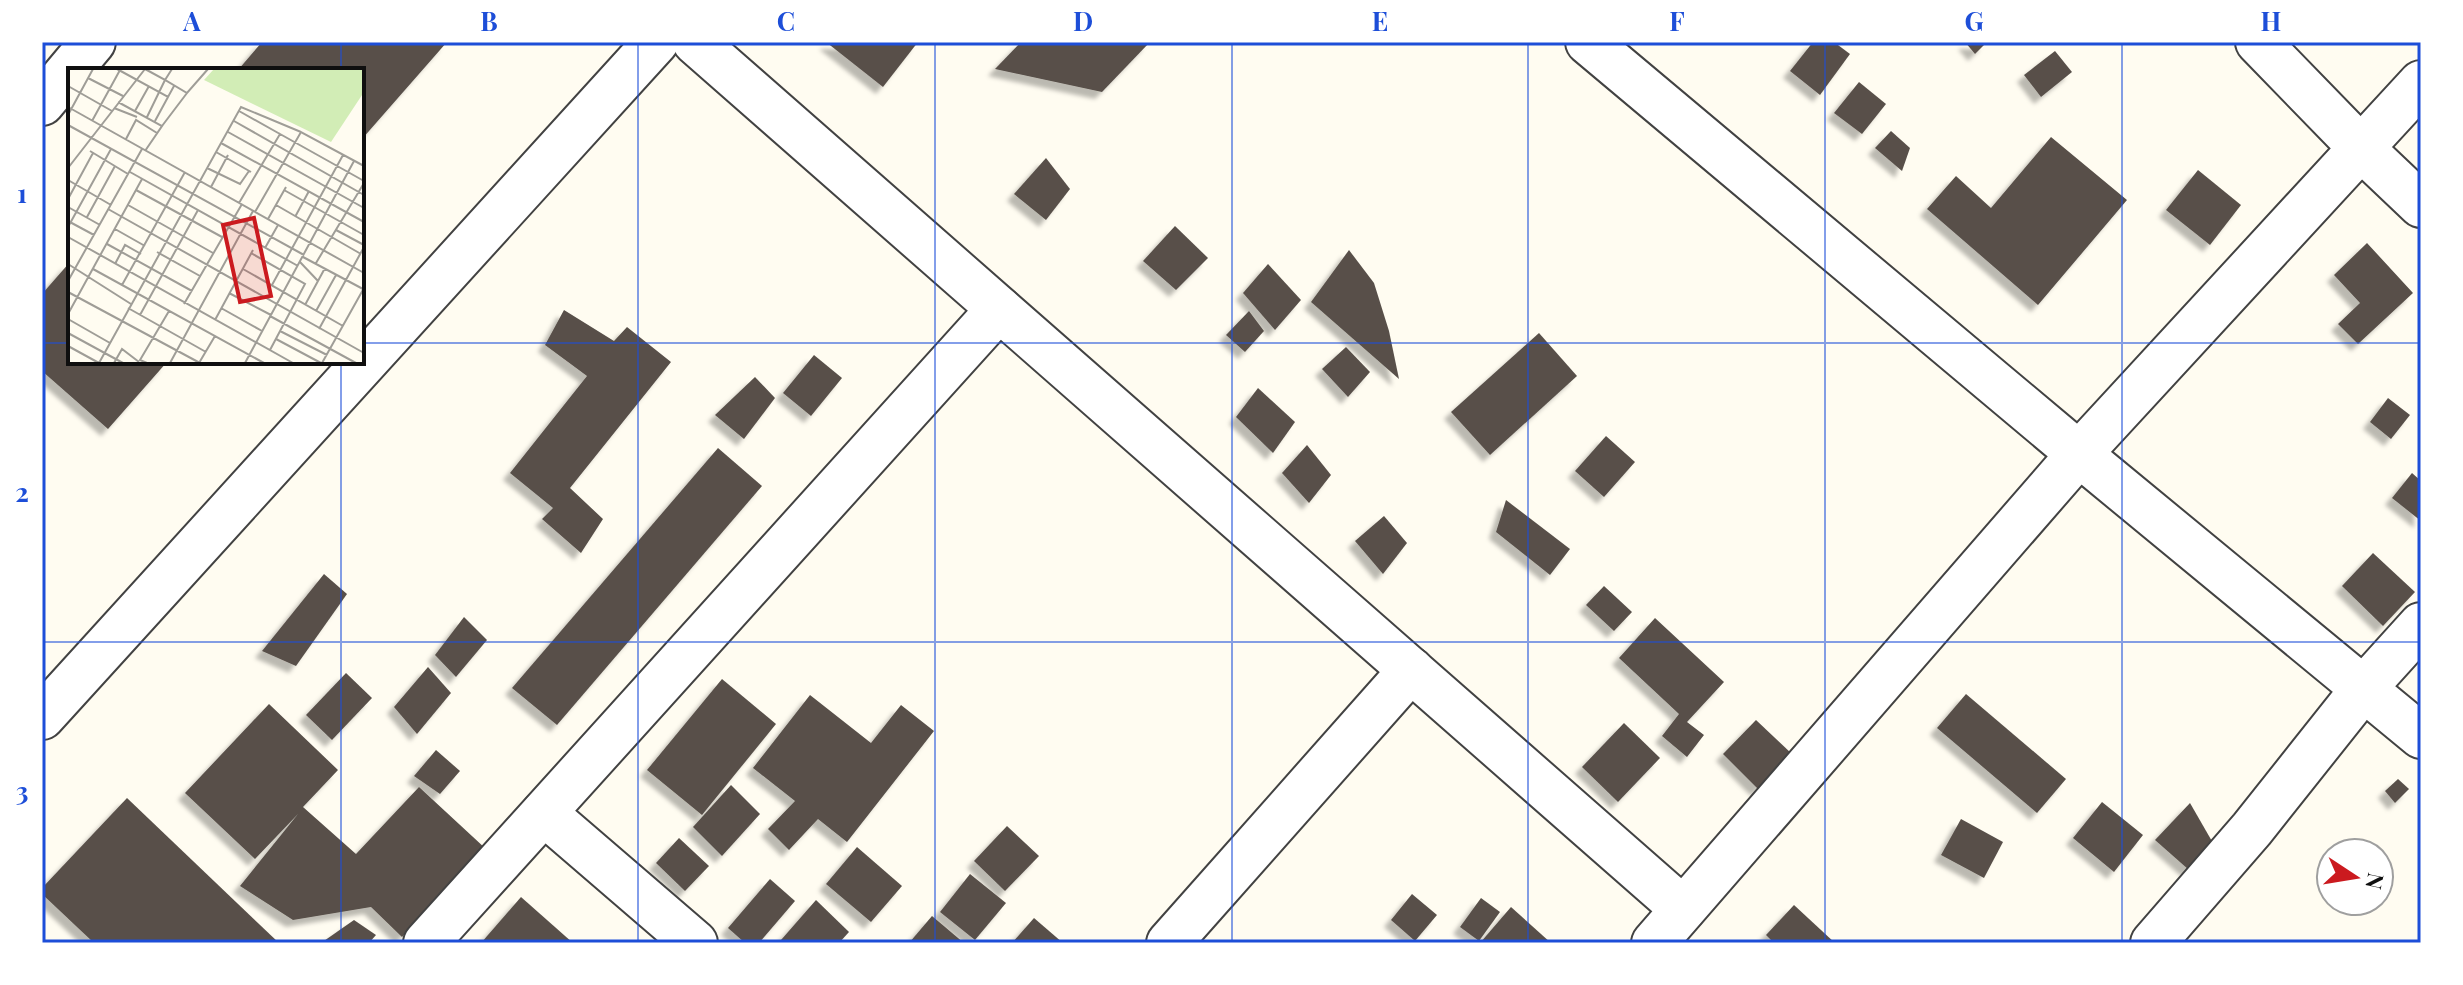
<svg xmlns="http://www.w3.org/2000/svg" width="2463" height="985" viewBox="0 0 2463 985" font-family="'Playfair Display',serif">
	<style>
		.building { fill: #58504a; filter: url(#shadow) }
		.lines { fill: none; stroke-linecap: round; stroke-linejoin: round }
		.minor-casing { stroke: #424242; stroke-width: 48 }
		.minor { stroke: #fff; stroke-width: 44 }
		.grid { fill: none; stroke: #1d4ed8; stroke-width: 2; stroke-opacity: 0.55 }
		.inset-road { fill: none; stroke: #9f9d97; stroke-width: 2 }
		.view { fill: #cb1a1f; fill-opacity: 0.15; stroke: #cb1a1f; stroke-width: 4 }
		.inset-edge { fill: none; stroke: #0f0f0f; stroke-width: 4 }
		.neatline { fill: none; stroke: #1d4ed8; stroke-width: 3 }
		.grid-label { font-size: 26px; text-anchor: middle; font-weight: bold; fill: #1d4ed8 }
	</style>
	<defs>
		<filter id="shadow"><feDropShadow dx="-7" dy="7" stdDeviation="2" flood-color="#0004"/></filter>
	</defs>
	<rect width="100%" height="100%" fill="#fffcf1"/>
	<!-- building -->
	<g class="building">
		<polygon points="262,42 447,42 362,139 362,70 238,70"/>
		<polygon points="826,42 918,42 883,87"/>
		<polygon points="1021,42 1150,42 1102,92 995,69"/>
		<polygon points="1813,42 1834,42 1850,54 1820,95 1790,71"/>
		<polygon points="1965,42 1987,42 1975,54"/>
		<polygon points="2055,51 2072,72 2041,97 2024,75"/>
		<polygon points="1859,82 1886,104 1862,134 1834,113"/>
		<polygon points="1891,131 1910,148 1902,171 1875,148"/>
		<polygon points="2051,137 2127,200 2038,305 1927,209 1956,176 1991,208"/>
		<polygon points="1046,158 1070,189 1046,220 1014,194"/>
		<polygon points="2198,170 2241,205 2210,245 2166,210"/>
		<polygon points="1175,226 1208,258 1176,290 1143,261"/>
		<polygon points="2367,243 2413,293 2358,344 2338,324 2360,303 2334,275"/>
		<polygon points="1349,250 1374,283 1389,331 1399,379 1311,302"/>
		<polygon points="70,262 70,362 167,362 108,429 42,371 42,294"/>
		<polygon points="1268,264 1301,300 1275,330 1243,293"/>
		<polygon points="564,310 614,341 627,327 671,362 570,488 603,519 581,553 542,519 553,508 510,473 587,376 545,345"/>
		<polygon points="1249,311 1264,331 1245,352 1226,335"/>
		<polygon points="1539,333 1577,376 1490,455 1451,412"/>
		<polygon points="1346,347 1370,372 1348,397 1322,369"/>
		<polygon points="814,355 842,378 811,416 783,393"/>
		<polygon points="755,377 775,398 744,439 715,415"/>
		<polygon points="1258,388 1295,422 1273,453 1236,417"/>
		<polygon points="2388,398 2410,415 2391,439 2370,422"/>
		<polygon points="1606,436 1635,462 1604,497 1575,471"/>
		<polygon points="1307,445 1331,475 1309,503 1282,473"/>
		<polygon points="718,448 762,486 557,725 512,688"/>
		<polygon points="2412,473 2421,481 2421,521 2392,498"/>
		<polygon points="1506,500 1570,549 1550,575 1496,532"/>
		<polygon points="1384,516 1407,543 1383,574 1355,541"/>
		<polygon points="2373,553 2415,592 2383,626 2342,586"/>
		<polygon points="324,574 347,594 296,666 262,651"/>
		<polygon points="1604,586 1632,612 1614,631 1586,605"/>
		<polygon points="464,617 487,640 456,677 435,655"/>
		<polygon points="1655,618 1724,682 1687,722 1704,735 1687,757 1662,736 1679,714 1619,658"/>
		<polygon points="428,667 451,693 417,734 394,707"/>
		<polygon points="346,673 372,698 332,740 306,715"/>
		<polygon points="722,679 776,724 702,815 647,770"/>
		<polygon points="1966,694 2066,779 2037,813 1937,728"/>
		<polygon points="810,695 871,743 901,705 934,731 847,842 818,819 789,850 768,829 795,801 753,768"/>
		<polygon points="269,704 338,770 303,807 356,854 419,787 486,849 402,937 371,907 293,920 240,886 298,814 255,859 185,793"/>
		<polygon points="1756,720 1792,754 1758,789 1723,754"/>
		<polygon points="1624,723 1660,758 1618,802 1582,767"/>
		<polygon points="436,750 460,771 440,794 414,776"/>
		<polygon points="2398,779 2409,789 2395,803 2385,791"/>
		<polygon points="731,785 760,814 722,856 693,827"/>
		<polygon points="127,798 279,943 94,943 42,894 42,888"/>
		<polygon points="2102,802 2143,835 2114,872 2073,838"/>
		<polygon points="2190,803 2213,843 2189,870 2155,840"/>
		<polygon points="1961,819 2003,842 1984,878 1941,855"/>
		<polygon points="1007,826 1039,856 1005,891 974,861"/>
		<polygon points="679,838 709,866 685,891 656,863"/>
		<polygon points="857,847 902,886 871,922 826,884"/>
		<polygon points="970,874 1006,903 975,940 940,912"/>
		<polygon points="770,879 795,901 759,943 745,943 728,928"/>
		<polygon points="1412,894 1437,915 1415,941 1391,920"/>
		<polygon points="521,897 573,943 481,943"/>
		<polygon points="1481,898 1500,912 1479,941 1460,927"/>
		<polygon points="816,900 849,932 839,943 784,943 781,940"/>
		<polygon points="1794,905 1835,943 1774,943 1766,935"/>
		<polygon points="1511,907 1551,943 1480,943"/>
		<polygon points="932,916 964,943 909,943"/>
		<polygon points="1034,918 1063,943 1012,943"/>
		<polygon points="354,920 376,935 369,943 321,943"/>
	</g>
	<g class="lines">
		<defs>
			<g id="minor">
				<polyline points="695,42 1683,909"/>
				<polyline points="1588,42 2079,454 2421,736"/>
				<polyline points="2258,42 2361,148 2421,205"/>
				<polyline points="42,103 93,42"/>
				<polyline points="42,717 656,42"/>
				<polyline points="544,813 695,943"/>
				<polyline points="426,943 999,309"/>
				<polyline points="1169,943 1411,670"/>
				<polyline points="1654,943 2079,454 2421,83"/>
				<polyline points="2153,943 2252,829 2364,688 2421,625"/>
			</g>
		</defs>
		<!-- minor casing -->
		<use href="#minor" class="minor-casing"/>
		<!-- minor -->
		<use href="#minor" class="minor"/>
	</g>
	<!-- grid -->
	<path class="grid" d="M341,42V70M638,42V943M935,42V943M1232,42V943M1528,42V943M1825,42V943M2122,42V943M42,343H70M362,343H2421M341,362V943M42,642H2421"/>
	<!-- overview -->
	<g transform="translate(68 68)">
		<rect width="296" height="296" fill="#fffcf1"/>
		<path d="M146,1H296V24L263,74L136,12Z" fill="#d2edb6"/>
		<path class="inset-road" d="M49,1L100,29L106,18M77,1L97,12L104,1M20,10L55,28M0,18L44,43M50,34L94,58L77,83M0,39L296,205M46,40L69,49M67,43L81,18M171,43L212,66M0,47L25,1M79,49L97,12L119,25L140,1M24,53L52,2M87,53L100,29M166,53L296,127M0,57L236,187M94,58L119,25M160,64L296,140M58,71L68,52L89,65M153,75L296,154M22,83L60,106M148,84L183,104M0,100L77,1M139,100L172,116L181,103M62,104L230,198M0,112L43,137M143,119L160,87M68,122L154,169M216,122L296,167M0,131L25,85M171,135L212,66L296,113M60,137L145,185M208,137L293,186M0,139L32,157M40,141L296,285M187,144L233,64L296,98M19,149L47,98M227,149L241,123M200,151L218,119M0,153L26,167M0,159L43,81M47,161L77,178M268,162L296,177M0,169L225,295M39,176L124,223M197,180L210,157M89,184L132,208M183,185L237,216L202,282M235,189L295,221M232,194L250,213M248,195L296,115M0,196L63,236M47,196L57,177L73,186M25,201L196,295M175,201L275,258M0,213L74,81M54,217L117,104M204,217L275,87M0,224L132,295M161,225L203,247M116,236L174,136M237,237L257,200M60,240L138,284M153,240L194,263M248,243L268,207M0,246L74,111M72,247L130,142M202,248L288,295M0,251L42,275M147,252L185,182M251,261L296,179M212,263L259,287M0,265L55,295M208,271L253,295M0,278L31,295M31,295L173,39L233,64M46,295L54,281L71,294M79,295L72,292L101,243M102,295L185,143M131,295L147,268M177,295L286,93M254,295L296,220"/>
		<path class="view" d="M186,150L203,228L172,234L155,157Z"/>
		<rect width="296" height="296" class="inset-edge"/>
	</g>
	<!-- border -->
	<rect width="2463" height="985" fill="none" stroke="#ffffff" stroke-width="88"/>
	<!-- north arrow -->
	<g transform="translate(2355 877) rotate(102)"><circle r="38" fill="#ffffff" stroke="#9f9f9f" stroke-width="2"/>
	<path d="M0-6L14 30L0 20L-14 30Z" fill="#cb1a1f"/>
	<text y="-12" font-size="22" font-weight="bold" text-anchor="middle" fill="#0f0f0f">N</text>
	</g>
	<rect x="44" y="44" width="2375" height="897" class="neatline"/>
	<g class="grid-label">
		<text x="192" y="31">A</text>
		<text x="489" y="31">B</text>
		<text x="786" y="31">C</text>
		<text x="1083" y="31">D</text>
		<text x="1380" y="31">E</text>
		<text x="1677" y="31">F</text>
		<text x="1974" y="31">G</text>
		<text x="2271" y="31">H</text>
		<text x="22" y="203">1</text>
		<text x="22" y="502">2</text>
		<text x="22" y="801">3</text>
	</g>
</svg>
